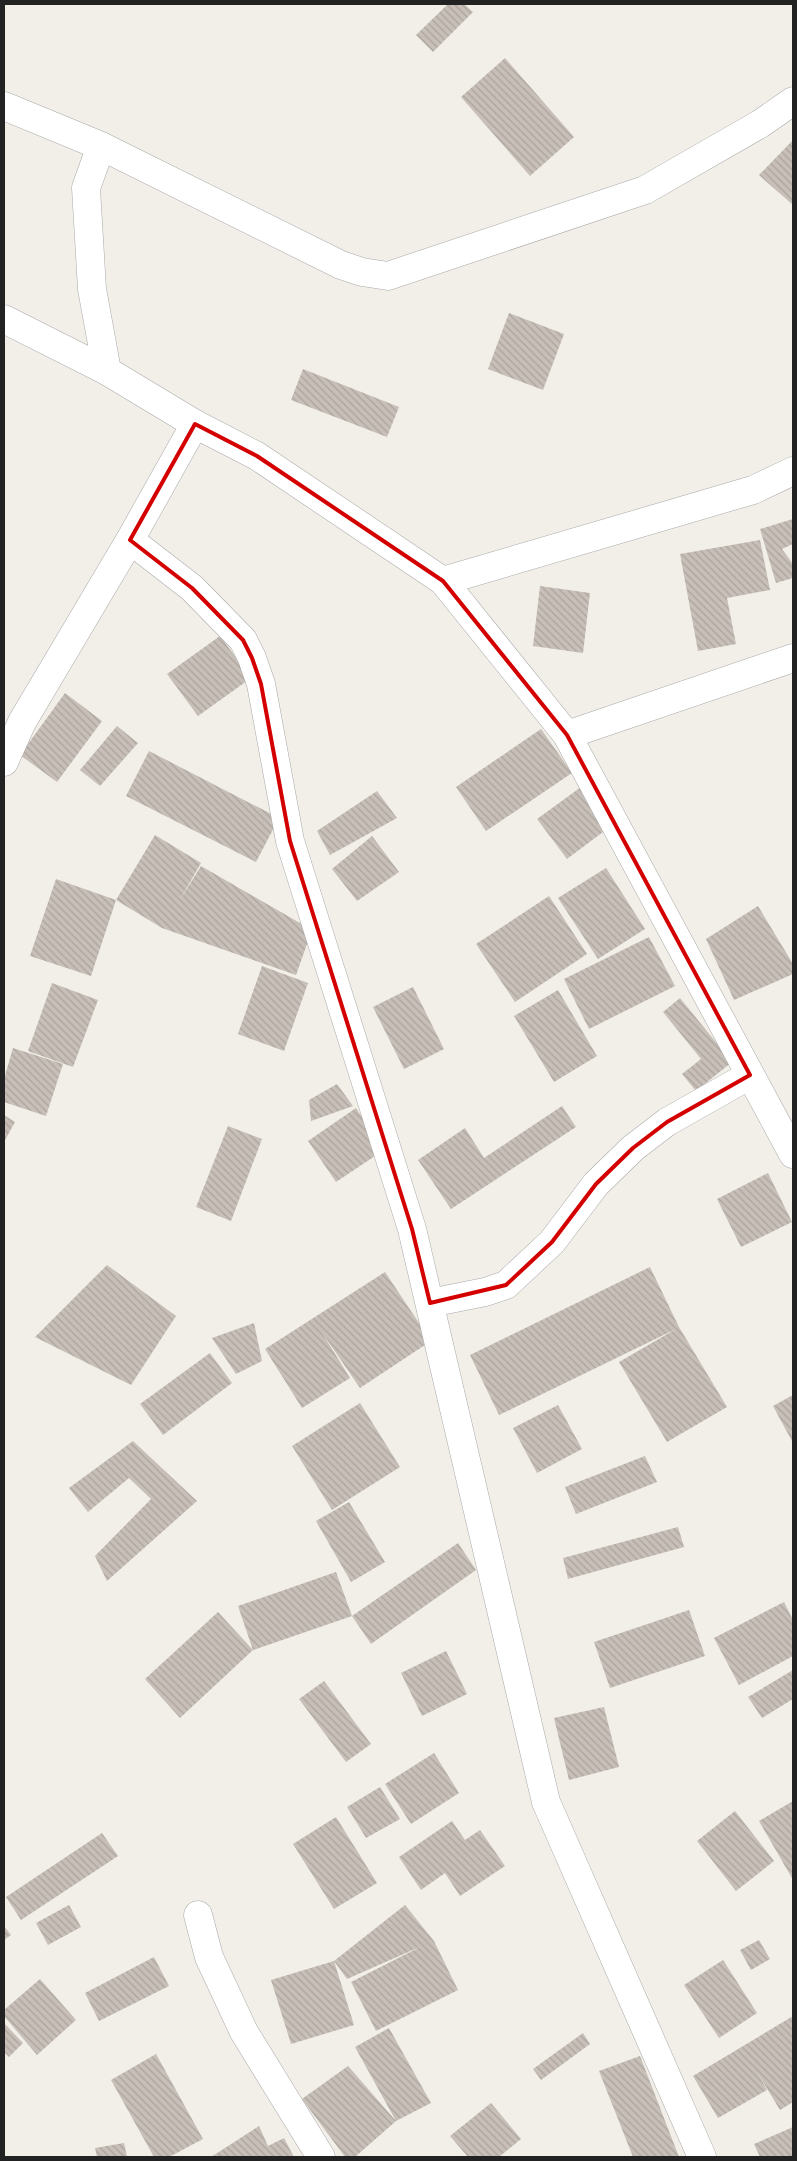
<svg xmlns="http://www.w3.org/2000/svg" width="797" height="2161" viewBox="0 0 797 2161" font-family="Quicksand,sans-serif">
	<style>
		.building { fill: url(#building-back-hatch) }
		.lines { fill: none; stroke-linecap: round; stroke-linejoin: round }
		.minor-casing { stroke: #a9a9a9; stroke-width: 29 }
		.minor { stroke: #fff; stroke-width: 28 }
		.marked { fill: none; stroke: #d40000; stroke-width: 4; stroke-linejoin: round }
	</style>
	<defs>
		<pattern id="building-back-hatch" width="6" height="6" patternUnits="userSpaceOnUse" patternTransform="scale(1.25)"><rect width="6" height="6" fill="#c7bfb8"/><path d="M-1 5l2 2M0 0l6 6M5-1l2 2" fill="none" stroke="#aba49e"/></pattern>
	</defs>
	<rect width="100%" height="100%" fill="#f2efe9"/>
	<!-- building -->
	<g class="building">
		<polygon points="448,4 464,4 473,12 433,52 416,35"/>
		<polygon points="505,58 574,137 530,176 461,97"/>
		<polygon points="793,140 793,205 759,175"/>
		<polygon points="509,313 564,334 543,390 488,369"/>
		<polygon points="303,369 399,407 387,437 291,400"/>
		<polygon points="793,519 793,544 782,549 793,564 793,578 776,583 760,529"/>
		<polygon points="760,540 770,590 727,598 736,644 698,651 680,554"/>
		<polygon points="540,586 590,593 583,653 533,646"/>
		<polygon points="220,636 251,678 198,716 167,674"/>
		<polygon points="65,693 102,721 57,782 20,755"/>
		<polygon points="117,726 138,743 100,786 80,770"/>
		<polygon points="541,729 572,773 486,831 456,787"/>
		<polygon points="149,751 279,818 256,862 126,796"/>
		<polygon points="581,787 611,826 567,859 537,819"/>
		<polygon points="377,791 397,818 330,855 317,831"/>
		<polygon points="155,835 201,863 179,901 201,866 312,930 296,975 162,928 116,900 91,976 30,956 56,879 116,900"/>
		<polygon points="372,836 399,872 357,901 332,869"/>
		<polygon points="606,868 645,929 598,959 558,898"/>
		<polygon points="549,896 587,954 515,1002 476,944"/>
		<polygon points="758,906 793,964 793,974 734,1000 706,939"/>
		<polygon points="649,937 675,986 589,1029 564,979"/>
		<polygon points="262,966 308,983 284,1051 238,1034"/>
		<polygon points="52,983 98,1000 73,1067 28,1051"/>
		<polygon points="413,987 444,1049 404,1069 373,1007"/>
		<polygon points="558,990 597,1056 554,1082 514,1016"/>
		<polygon points="680,998 732,1062 696,1091 682,1074 701,1059 663,1012"/>
		<polygon points="13,1048 63,1064 46,1116 4,1102 4,1079"/>
		<polygon points="337,1084 353,1106 311,1121 309,1100"/>
		<polygon points="562,1106 576,1127 451,1209 418,1160 465,1128 484,1158"/>
		<polygon points="356,1108 384,1150 336,1182 308,1141"/>
		<polygon points="4,1115 15,1122 4,1142"/>
		<polygon points="228,1126 262,1139 231,1221 196,1207"/>
		<polygon points="768,1173 792,1222 741,1247 717,1199"/>
		<polygon points="107,1265 176,1316 131,1385 35,1337"/>
		<polygon points="650,1267 679,1327 727,1407 667,1442 619,1362 676,1329 499,1415 470,1355"/>
		<polygon points="385,1272 431,1341 360,1388 321,1331 350,1378 302,1408 265,1349"/>
		<polygon points="254,1323 262,1361 236,1374 212,1338"/>
		<polygon points="210,1353 232,1383 163,1435 140,1404"/>
		<polygon points="793,1395 793,1443 773,1406"/>
		<polygon points="360,1403 400,1467 332,1510 292,1446"/>
		<polygon points="558,1405 582,1449 537,1473 513,1428"/>
		<polygon points="133,1441 197,1501 107,1581 95,1556 151,1499 129,1478 88,1512 69,1488"/>
		<polygon points="645,1456 657,1482 576,1514 565,1487"/>
		<polygon points="349,1502 385,1562 351,1582 316,1521"/>
		<polygon points="678,1527 684,1547 568,1579 563,1558"/>
		<polygon points="458,1543 476,1570 371,1644 352,1616"/>
		<polygon points="336,1572 352,1616 253,1650 238,1606"/>
		<polygon points="784,1602 793,1620 793,1656 739,1685 714,1638"/>
		<polygon points="689,1610 705,1656 610,1688 594,1642"/>
		<polygon points="218,1612 253,1650 180,1718 145,1679"/>
		<polygon points="446,1651 467,1694 422,1716 401,1673"/>
		<polygon points="793,1670 793,1699 762,1718 748,1697"/>
		<polygon points="324,1681 371,1744 346,1762 299,1699"/>
		<polygon points="604,1707 619,1767 569,1780 554,1718"/>
		<polygon points="434,1753 459,1793 411,1824 385,1784"/>
		<polygon points="380,1787 400,1819 366,1838 347,1807"/>
		<polygon points="793,1801 793,1880 759,1821"/>
		<polygon points="735,1811 774,1861 736,1891 697,1841"/>
		<polygon points="336,1817 377,1883 334,1909 293,1844"/>
		<polygon points="452,1821 465,1840 480,1830 505,1866 460,1896 445,1873 421,1890 399,1857"/>
		<polygon points="102,1833 118,1856 21,1920 6,1897"/>
		<polygon points="69,1905 81,1927 48,1945 36,1923"/>
		<polygon points="405,1905 434,1941 458,1990 376,2031 351,1982 422,1946 347,1979 334,1961"/>
		<polygon points="4,1926 11,1935 4,1940"/>
		<polygon points="759,1940 770,1959 751,1970 740,1950"/>
		<polygon points="154,1957 169,1986 99,2021 85,1993"/>
		<polygon points="723,1960 757,2013 719,2038 684,1985"/>
		<polygon points="334,1961 354,2025 291,2044 271,1980"/>
		<polygon points="40,1979 76,2020 37,2055 4,2016 4,2010"/>
		<polygon points="793,2016 793,2102 780,2110 757,2072 767,2090 718,2118 693,2076"/>
		<polygon points="4,2023 23,2043 9,2057 4,2052"/>
		<polygon points="389,2028 431,2103 396,2121 355,2157 345,2157 302,2099 348,2066 396,2121 355,2047"/>
		<polygon points="583,2033 590,2044 541,2080 533,2069"/>
		<polygon points="156,2054 203,2139 169,2157 154,2157 111,2080"/>
		<polygon points="640,2056 679,2157 633,2157 599,2071"/>
		<polygon points="491,2103 521,2139 499,2157 468,2157 450,2136"/>
		<polygon points="259,2126 268,2146 284,2138 294,2157 211,2157"/>
		<polygon points="793,2127 793,2157 760,2157 754,2144"/>
		<polygon points="124,2143 127,2157 97,2157 95,2148"/>
	</g>
	<g class="lines">
		<defs>
			<g id="minor">
				<polyline points="4,106 101,146 86,188 92,289 107,371 195,424 257,456 443,581 753,490 793,471"/>
				<polyline points="101,146 341,265 362,272 388,276 645,190 760,124 793,101"/>
				<polyline points="4,319 107,371"/>
				<polyline points="195,424 130,540 192,588 243,640 252,658 261,684 290,841 412,1229 546,1802 702,2157"/>
				<polyline points="443,581 567,735 793,1154"/>
				<polyline points="567,735 793,658"/>
				<polyline points="4,762 22,722 130,540"/>
				<polyline points="430,1303 485,1292 506,1285 552,1242 596,1184 633,1148 667,1122 750,1075"/>
				<polyline points="198,1915 209,1957 244,2032 321,2157"/>
			</g>
		</defs>
		<!-- minor casing -->
		<use href="#minor" class="minor-casing"/>
		<!-- minor -->
		<use href="#minor" class="minor"/>
	</g>
	<!-- marked area -->
	<path class="marked" d="M195,424L257,456L443,581L567,735L750,1075L667,1122L633,1148L596,1184L552,1242L506,1285L430,1303L412,1229L290,841L261,684L252,658L243,640L192,588L130,540Z"/>
	<!-- border -->
	<rect width="797" height="2161" fill="none" stroke="#222222" stroke-width="10"/>
</svg>
